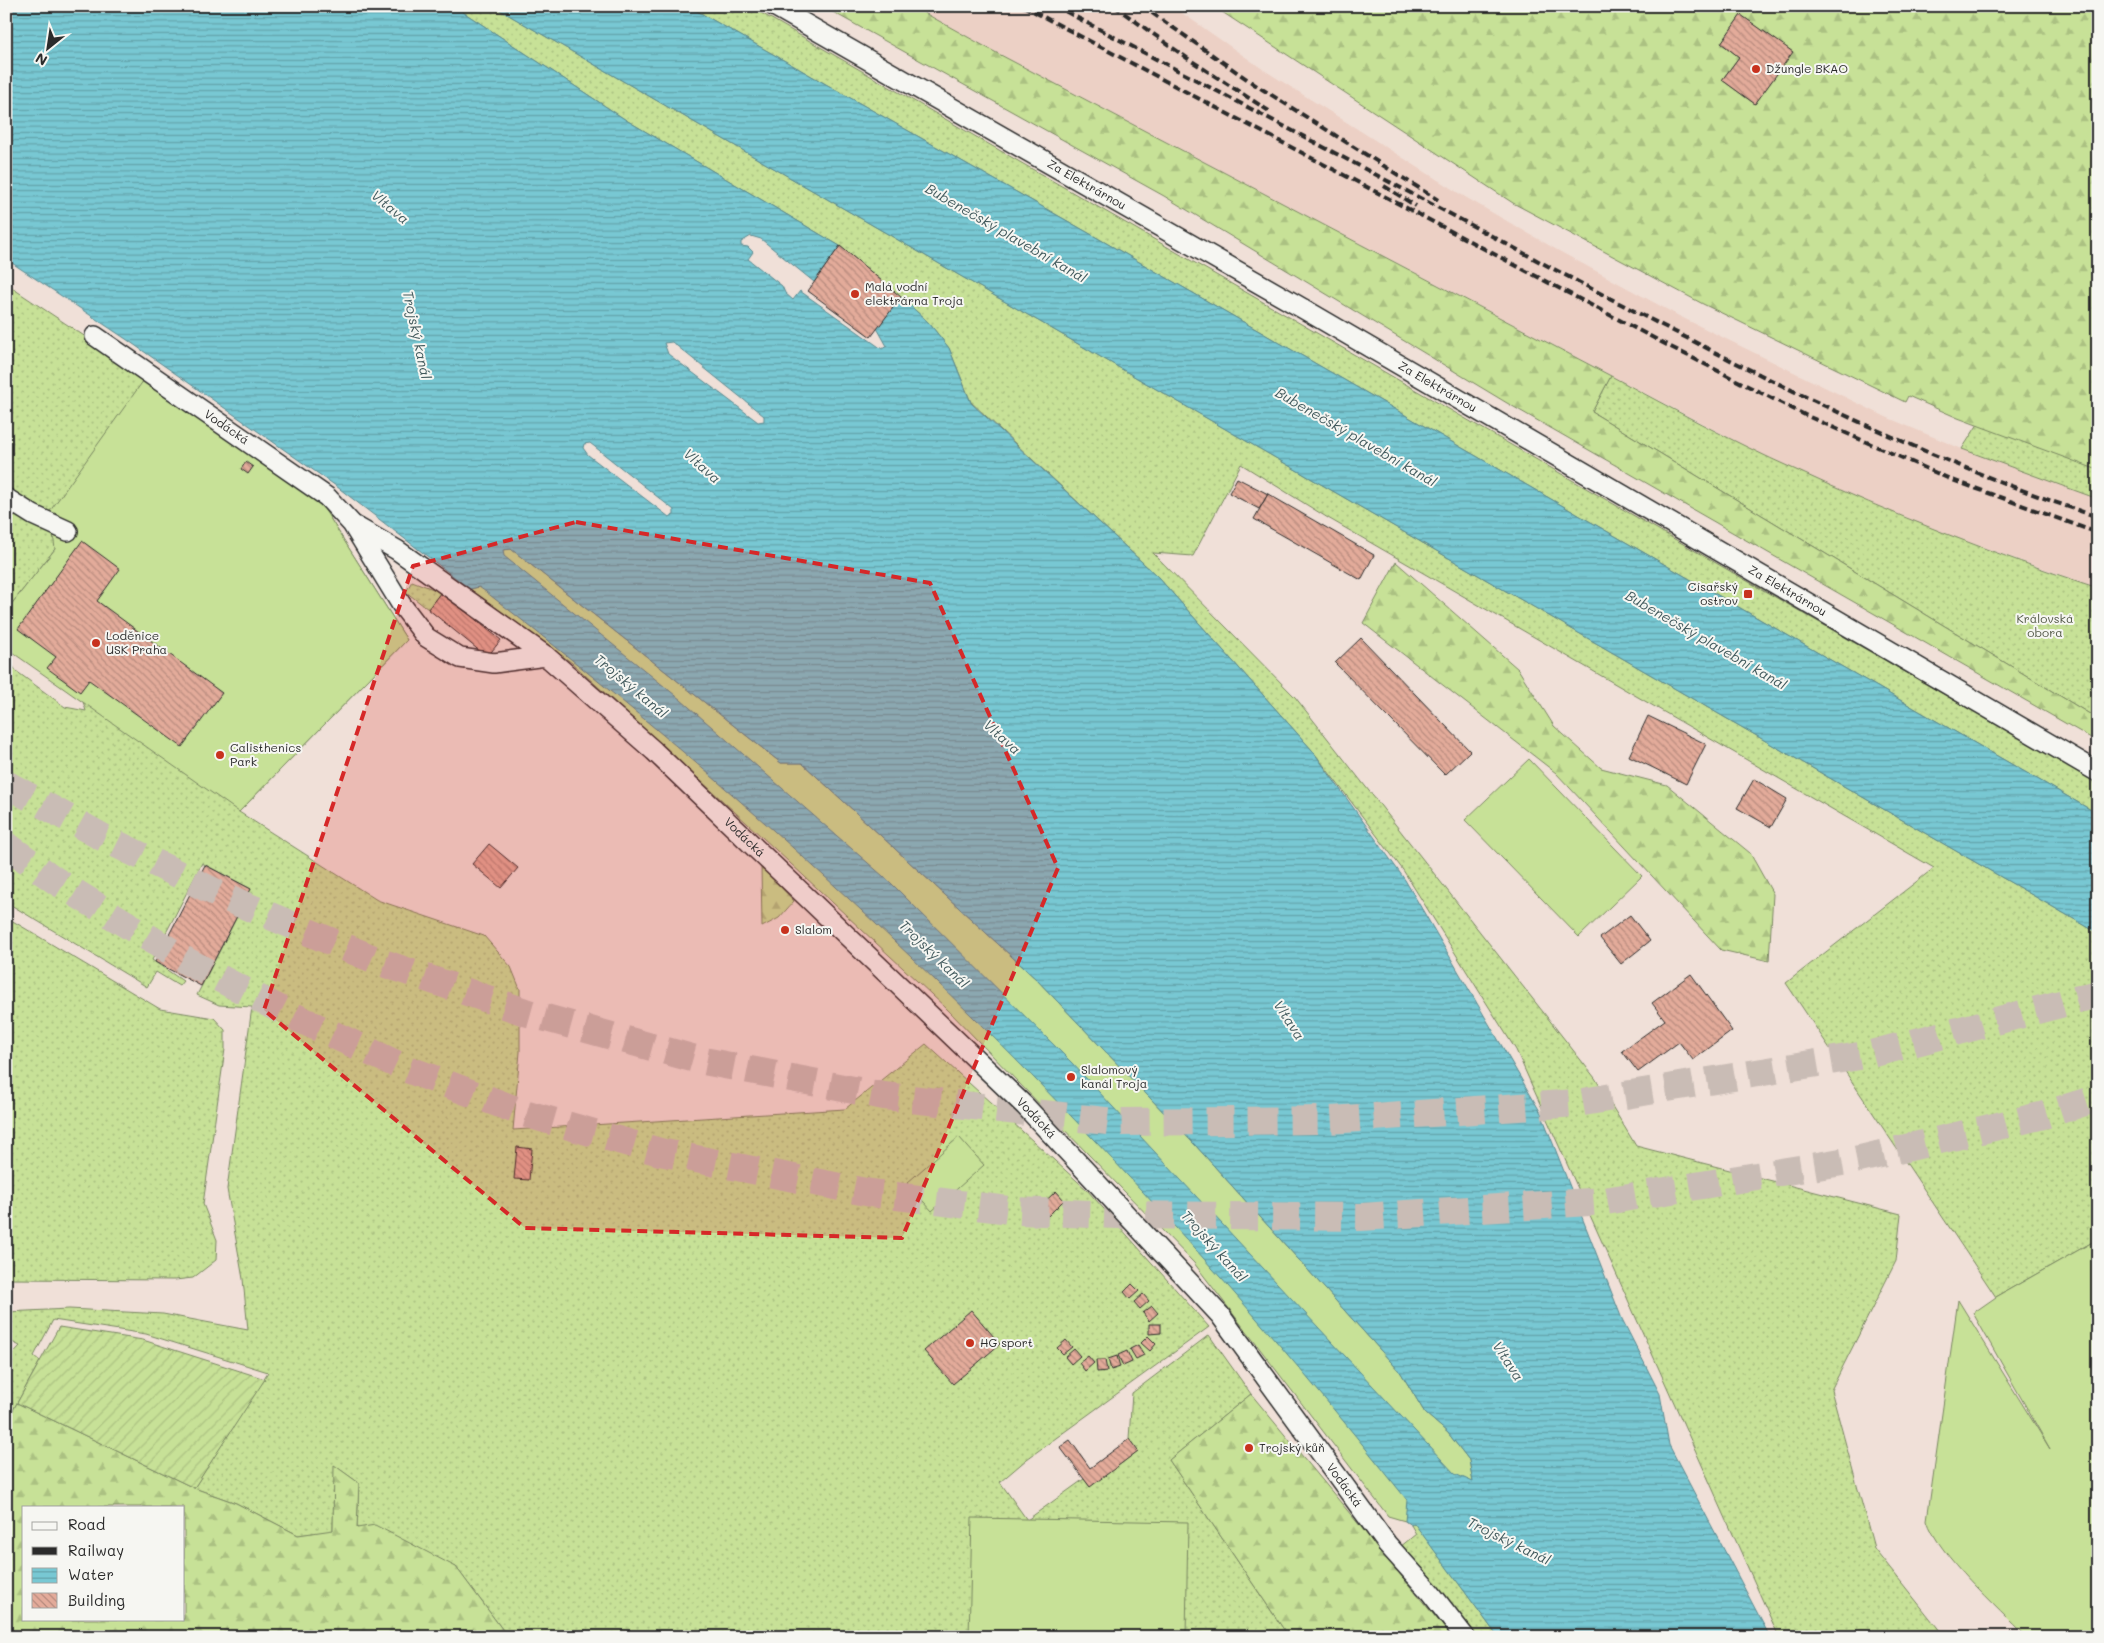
<svg xmlns="http://www.w3.org/2000/svg" width="2104" height="1643" viewBox="0 0 2104 1643" font-family="Mali,sans-serif">
	<style>
		.built { fill: #ecd0c5 }
		.grass { fill: url(#grass-dots); stroke: #798661 }
		.forest { fill: url(#forest-firs); stroke: #798661; fill-rule: evenodd }
		.garden { fill: url(#garden-furrows); stroke: #798661 }
		.pitch { fill: #c7e197; stroke: #798661 }
		.water { fill: url(#water-rules); stroke: #598990; fill-rule: evenodd }
		.building { fill: url(#building-back-hatch); stroke: #2b2b2b }
		.lines { fill: none; stroke-linecap: round; stroke-linejoin: round }
		.highway-tunnel { stroke: #c9bcb5; stroke-width: 28; stroke-dasharray: 28 14; stroke-linecap: butt }
		.street-casing { stroke: #2b2b2b; stroke-width: 22 }
		.street { stroke: #f6f6f2; stroke-width: 19 }
		.rail { stroke: #2b2b2b; stroke-width: 4; stroke-dasharray: 8 4; stroke-linecap: butt }
		.marked { fill: #d62828; fill-opacity: 0.2; stroke: #d62828; stroke-width: 4; stroke-dasharray: 10 6; stroke-linejoin: round }
		.poi-dot { fill: #c8321e; stroke: #f6f6f2; stroke-width: 2 }
		.labels { text-anchor: middle; stroke-width: 4; stroke-linejoin: round; paint-order: stroke }
		.poi-label { font-size: 12px; fill: #2b2b2b; stroke: #f6f6f2; text-anchor: start }
		.street-label { font-size: 12px; fill: #2b2b2b; stroke: #f6f6f2 }
		.park-label { font-size: 12px; fill: #525846; stroke: #f6f6f2 }
		.water-label { font-size: 14px; font-style: italic; fill: #425a5d; stroke: #f6f6f2 }
	</style>
	<defs>
		<pattern id="grass-dots" width="8" height="8" patternUnits="userSpaceOnUse" patternTransform="scale(1.25)"><rect width="8" height="8" fill="#c7e197"/><path d="M2 2h.1M6 6h.1" fill="none" stroke="#abc182" stroke-width="1.8" stroke-linecap="round"/></pattern>
		<pattern id="forest-firs" width="22" height="20" patternUnits="userSpaceOnUse" patternTransform="scale(1.25)"><rect width="22" height="20" fill="#c7e197"/><path d="M5 1l3.5 6h-7zM16 11l3.5 6h-7z" fill="#abc182"/></pattern>
		<pattern id="garden-furrows" width="10" height="10" patternUnits="userSpaceOnUse" patternTransform="scale(1.25)"><rect width="10" height="10" fill="#c7e197"/><path d="M-1 1l2-2M0 10L10 0M9 11l2-2" fill="none" stroke="#abc182"/></pattern>
		<pattern id="water-rules" width="6" height="5" patternUnits="userSpaceOnUse" patternTransform="scale(1.25)"><rect width="6" height="5" fill="#78c8d3"/><path d="M0 2.5h6" fill="none" stroke="#63a3ab"/></pattern>
		<pattern id="building-back-hatch" width="6" height="6" patternUnits="userSpaceOnUse" patternTransform="scale(1.25)"><rect width="6" height="6" fill="#e3ab9a"/><path d="M-1 5l2 2M0 0l6 6M5-1l2 2" fill="none" stroke="#b88b7e"/></pattern>
	</defs>
	<rect width="100%" height="100%" fill="#f0e0d8"/>
	<filter id="ink" filterUnits="userSpaceOnUse"><feTurbulence type="fractalNoise" baseFrequency=".02" numOctaves="2"/><feDisplacementMap in="SourceGraphic" scale="10" xChannelSelector="R" yChannelSelector="G"/><feConvolveMatrix kernelMatrix="1 2 1 2 8 2 1 2 1" color-interpolation-filters="sRGB"/></filter>
	<g filter="url(#ink)">
		<!-- built -->
		<polygon class="built" points="912,6 1172,6 1264,70 1460,194 1559,251 1679,316 1886,417 1962,449 2098,499 2098,588 1943,533 1845,493 1749,448 993,51"/>
		<!-- grass -->
		<g class="grass">
			<polygon points="454,6 493,6 2098,933 2098,1239 1996,1297 1786,983 1934,868 1328,518 1241,464 1193,556 1153,553 1295,697 1595,1078 1636,1146 1901,1214 1896,1261 1831,1390 1874,1548 1945,1637 1779,1637 1516,1050 1403,870 1312,750 1158,577 971,402 949,348 929,323 901,297 840,246 626,120"/>
			<polygon points="688,6 749,6 2098,783 2098,814 1094,236"/>
			<polygon points="2098,237 2098,499 1962,449"/>
			<polygon points="6,284 146,377 55,549 6,611"/>
			<path d="M1611,376C1671,408 1731,441 1794,469C1893,515 1994,554 2098,588V719L1592,412Z"/>
			<polygon points="321,504 407,640 239,812 377,900 484,936 511,967 520,989 520,1052 513,1130 845,1109 926,1044 1087,1190 1209,1327 1027,1459 1000,1482 1027,1520 1084,1479 1090,1487 1129,1439 1132,1393 1209,1335 1251,1394 1169,1460 1289,1637 508,1637 456,1567 357,1528 359,1483 335,1466 333,1531 298,1535 236,1503 194,1488 268,1372 146,1334 53,1320 34,1356 40,1361 6,1423 6,1358 8,1359 20,1346 6,1339 6,1312 69,1309 163,1314 248,1330 243,1279 227,1189 252,1007 219,1005 197,995 251,889 202,863 152,960 183,981 179,986 156,972 147,987 6,902 6,655 16,671 65,707 86,711 80,692"/>
			<polygon points="412,581 441,592 428,609 406,592"/>
			<polygon points="6,917 160,1009 214,1018 225,1030 225,1049 203,1204 217,1240 216,1260 193,1278 175,1280 6,1279"/>
			<polygon points="1414,1522 1498,1637 1471,1637 1400,1547 1416,1534 1411,1525"/>
		</g>
		<!-- forest -->
		<g class="forest">
			<polygon points="822,6 912,6 993,51 1611,376 1592,412 2098,719 2098,742 1507,403 1164,196"/>
			<path d="M1213,6H2098V470L1958,418L1908,396L1905,402L1703,304L1513,203ZM1741,15L1792,52L1755,104L1722,80L1739,57L1721,43Z"/>
			<polygon points="1396,562 1518,669 1554,726 1601,768 1667,785 1750,853 1773,894 1769,961 1721,950 1556,773 1363,623"/>
			<polygon points="761,866 794,901 779,918 762,927"/>
			<polygon points="1251,1394 1452,1637 1289,1637 1169,1460"/>
			<path d="M17,1403L194,1488L236,1503L298,1535L333,1530L334,1465L359,1483L357,1528L375,1525L456,1567L508,1637H6V1423ZM24,1507H184V1619H24Z"/>
		</g>
		<!-- garden -->
		<polygon class="garden" points="59,1327 143,1340 265,1379 194,1488 17,1403"/>
		<!-- pitch -->
		<g class="pitch">
			<polygon points="146,377 321,504 407,640 239,812 6,648 6,611 55,549 50,511"/>
			<polygon points="511,549 781,763 802,763 1036,979 1196,1146 1401,1373 1425,1413 1448,1433 1469,1460 1473,1482 1411,1525 1405,1521 1388,1516 1194,1263 946,1008 748,824 572,663 470,589 479,587 503,550"/>
			<polygon points="1529,759 1642,876 1579,937 1465,820"/>
			<polygon points="959,1137 984,1165 932,1211 907,1183"/>
			<path d="M2098,1239V1637H2026C1999,1609 1937,1554 1927,1520L1958,1300L2050,1449L1973,1313L1996,1297Z"/>
			<polygon points="972,1518 1188,1522 1186,1637 969,1637"/>
		</g>
		<!-- water -->
		<g class="water">
			<path d="M6,6H454L626,120L840,246L814,282L761,239L751,236L741,242V246L748,247L753,252L748,259L782,286L785,293L793,300L800,291L882,349L887,346L877,328L901,297L929,323L949,348L971,403L1158,577L1312,750L1405,880L1541,1113L1622,1319L1660,1394L1669,1445L1770,1637H1498L1414,1523L1411,1525L1405,1521L1407,1500C1139,1161 827,856 486,592L479,587L470,589L336,486L126,339L6,259ZM672,342L764,416V421L758,422L668,354L664,343ZM590,443L674,510V515L669,517L588,455L583,448L584,444ZM511,549L781,763H802L1036,979L1196,1146L1401,1373L1425,1413L1448,1433L1469,1460L1473,1482L1455,1474L1071,1062L891,883L681,700L504,556L503,550Z"/>
			<polygon points="493,6 688,6 1094,236 2098,814 2098,933"/>
		</g>
		<!-- building -->
		<g class="building">
			<polygon points="1741,15 1793,52 1755,104 1722,80 1739,57 1721,43"/>
			<polygon points="840,246 901,297 871,337 808,291"/>
			<polygon points="246,462 253,467 248,474 241,469"/>
			<polygon points="1237,478 1268,494 1259,509 1229,493"/>
			<polygon points="1268,494 1374,555 1361,580 1254,519"/>
			<polygon points="82,541 120,569 97,601 222,693 182,747 89,680 80,692 47,668 56,657 18,629"/>
			<polygon points="441,592 501,640 487,657 428,609"/>
			<polygon points="1361,638 1470,751 1445,775 1335,663"/>
			<polygon points="1648,716 1706,744 1686,784 1629,756"/>
			<polygon points="1754,779 1787,799 1771,827 1737,808"/>
			<polygon points="489,844 518,868 501,888 472,864"/>
			<polygon points="205,865 251,889 201,986 155,962"/>
			<polygon points="1630,915 1650,941 1621,964 1600,938"/>
			<polygon points="1691,974 1732,1031 1693,1060 1679,1042 1638,1072 1622,1051 1665,1020 1652,1003"/>
			<polygon points="517,1147 532,1149 529,1180 514,1179"/>
			<polygon points="1056,1191 1064,1200 1040,1224 1031,1215"/>
			<polygon points="1132,1284 1139,1291 1130,1299 1124,1292"/>
			<polygon points="1143,1294 1149,1301 1140,1309 1134,1302"/>
			<polygon points="1152,1306 1158,1313 1149,1321 1143,1313"/>
			<polygon points="971,1310 1000,1344 953,1384 924,1351"/>
			<polygon points="1149,1324 1161,1324 1161,1333 1149,1334"/>
			<polygon points="1148,1336 1156,1344 1150,1351 1141,1343"/>
			<polygon points="1066,1340 1072,1347 1063,1354 1057,1348"/>
			<polygon points="1138,1345 1144,1355 1136,1359 1130,1349"/>
			<polygon points="1074,1349 1080,1356 1071,1364 1065,1357"/>
			<polygon points="1127,1351 1132,1362 1123,1366 1118,1355"/>
			<polygon points="1088,1356 1094,1363 1085,1371 1079,1363"/>
			<polygon points="1117,1356 1120,1367 1111,1370 1108,1359"/>
			<polygon points="1096,1360 1105,1360 1107,1371 1097,1372"/>
			<polygon points="1129,1439 1138,1451 1090,1487 1060,1447 1070,1440 1090,1468"/>
		</g>
		<g class="lines">
			<!-- highway-tunnel -->
			<g class="highway-tunnel">
				<polyline points="6,784 102,837 227,898 383,963 528,1013 699,1060 884,1096 1115,1122 1330,1120 1577,1103 1871,1054 2098,994"/>
				<polyline points="6,845 56,881 188,962 291,1015 407,1069 524,1113 660,1152 871,1193 1017,1211 1117,1215 1361,1217 1605,1201 1860,1159 2044,1115 2098,1098"/>
			</g>
			<defs>
				<g id="street">
					<path id="s1" d="M774,6L1309,312L2098,772"/>
					<path id="s2" d="M95,336L327,497L352,524L401,604L426,637L460,658L494,663L546,656L654,751L1025,1106L1220,1315L1387,1544L1430,1592L1465,1637"/>
					<polyline points="6,498 33,515 68,531"/>
					<polyline points="355,526 397,550 546,656"/>
				</g>
			</defs>
			<!-- street casing -->
			<use href="#street" class="street-casing"/>
			<!-- street -->
			<use href="#street" class="street"/>
			<!-- rail -->
			<g class="rail">
				<polyline points="1023,6 1665,344 1805,415 1950,479 2098,533"/>
				<path d="M1055,6C1219,92 1383,178 1546,265C1726,359 1905,453 2098,517"/>
				<polyline points="1114,6 1187,58 1269,111"/>
				<polyline points="1142,6 1254,84 1438,200"/>
				<polyline points="1384,186 1416,206"/>
			</g>
		</g>
	</g>
	<!-- marked area -->
	<path class="marked" d="M576,522L930,583L1058,868L902,1238L525,1228L264,1010L413,566Z"/>
	<!-- markers -->
	<g class="poi-dot">
		<circle cx="1756" cy="69" r="5"/>
		<circle cx="855" cy="294" r="5"/>
		<rect x="1743" y="589" width="10" height="10" rx="2.5"/>
		<circle cx="96" cy="643" r="5"/>
		<circle cx="220" cy="755" r="5"/>
		<circle cx="785" cy="930" r="5"/>
		<circle cx="1071" cy="1077" r="5"/>
		<circle cx="970" cy="1343" r="5"/>
		<circle cx="1249" cy="1448" r="5"/>
	</g>
	<g class="labels">
		<!-- poi labels -->
		<g class="poi-label">
			<text x="1766" y="73">Džungle BKAO</text>
			<text x="865" y="291">Malá vodní<tspan x="865" dy="14">elektrárna Troja</tspan></text>
			<text x="1738" y="591" text-anchor="end">Císařský<tspan x="1738" dy="14">ostrov</tspan></text>
			<text x="106" y="640">Loděnice<tspan x="106" dy="14">USK Praha</tspan></text>
			<text x="230" y="752">Calisthenics<tspan x="230" dy="14">Park</tspan></text>
			<text x="795" y="934">Slalom</text>
			<text x="1081" y="1074">Slalomový<tspan x="1081" dy="14">kanál Troja</tspan></text>
			<text x="980" y="1347">HG sport</text>
			<text x="1259" y="1452">Trojský kůň</text>
		</g>
		<!-- street labels -->
		<g class="street-label">
			<text dy="4" stroke="none"><textPath href="#s1" startOffset="360">Za Elektrárnou</textPath></text>
			<text dy="4" stroke="none"><textPath href="#s1" startOffset="765">Za Elektrárnou</textPath></text>
			<text dy="4" stroke="none"><textPath href="#s2" startOffset="160">Vodácká</textPath></text>
			<text dy="4" stroke="none"><textPath href="#s1" startOffset="1170">Za Elektrárnou</textPath></text>
			<text dy="4" stroke="none"><textPath href="#s2" startOffset="850">Vodácká</textPath></text>
			<text dy="4" stroke="none"><textPath href="#s2" startOffset="1255">Vodácká</textPath></text>
			<text dy="4" stroke="none"><textPath href="#s2" startOffset="1735">Vodácká</textPath></text>
		</g>
		<!-- park labels -->
		<g class="park-label">
			<text x="2045" y="623">Královská<tspan x="2045" dy="14">obora</tspan></text>
		</g>
		<!-- water labels -->
		<g class="water-label">
			<text transform="translate(390 207) rotate(40)" y="5">Vltava</text>
			<text transform="translate(1006 233) rotate(30)" y="5">Bubenečský plavební kanál</text>
			<text transform="translate(417 335) rotate(78)" y="5">Trojský kanál</text>
			<text transform="translate(1356 437) rotate(30)" y="5">Bubenečský plavební kanál</text>
			<text transform="translate(702 466) rotate(42)" y="5">Vltava</text>
			<text transform="translate(1706 640) rotate(30)" y="5">Bubenečský plavební kanál</text>
			<text transform="translate(631 686) rotate(40)" y="5">Trojský kanál</text>
			<text transform="translate(1002 737) rotate(42)" y="5">Vltava</text>
			<text transform="translate(934 954) rotate(44)" y="5">Trojský kanál</text>
			<text transform="translate(1289 1020) rotate(57)" y="5">Vltava</text>
			<text transform="translate(1214 1246) rotate(48)" y="5">Trojský kanál</text>
			<text transform="translate(1508 1361) rotate(57)" y="5">Vltava</text>
			<text transform="translate(1509 1541) rotate(26)" y="5">Trojský kanál</text>
		</g>
	</g>
	<!-- margin -->
	<rect width="2104" height="1643" fill="none" stroke="#f6f6f2" stroke-width="25"/>
	<rect x="12" y="12" width="2079" height="1618" fill="none" stroke="#2b2b2b" stroke-width="2" filter="url(#ink)"/>
	<!-- legend -->
	<rect x="22" y="1506" width="162" height="115" fill="#f6f6f2" stroke="#a5a5a2"/>
	<rect x="32" y="1522" width="25" height="8" fill="#f6f6f2" stroke="#a5a5a2"/>
	<text x="68" y="1530" font-size="15" fill="#2b2b2b">Road</text>
	<rect x="32" y="1547" width="25" height="8" fill="#2b2b2b" stroke="#a5a5a2"/>
	<text x="68" y="1556" font-size="15" fill="#2b2b2b">Railway</text>
	<rect x="32" y="1568" width="25" height="15" fill="url(#water-rules)" stroke="#a5a5a2"/>
	<text x="68" y="1580" font-size="15" fill="#2b2b2b">Water</text>
	<rect x="32" y="1593" width="25" height="15" fill="url(#building-back-hatch)" stroke="#a5a5a2"/>
	<text x="68" y="1606" font-size="15" fill="#2b2b2b">Building</text>
	<!-- north arrow -->
	<g transform="translate(48 48) rotate(210)" stroke="#f6f6f2" stroke-width="4" paint-order="stroke">
	<path d="M0-4L9 19L0 12L-9 19Z" fill="#2b2b2b"/>
	<text y="-8" font-size="14" font-weight="bold" text-anchor="middle" fill="#2b2b2b">N</text>
	</g>
</svg>
